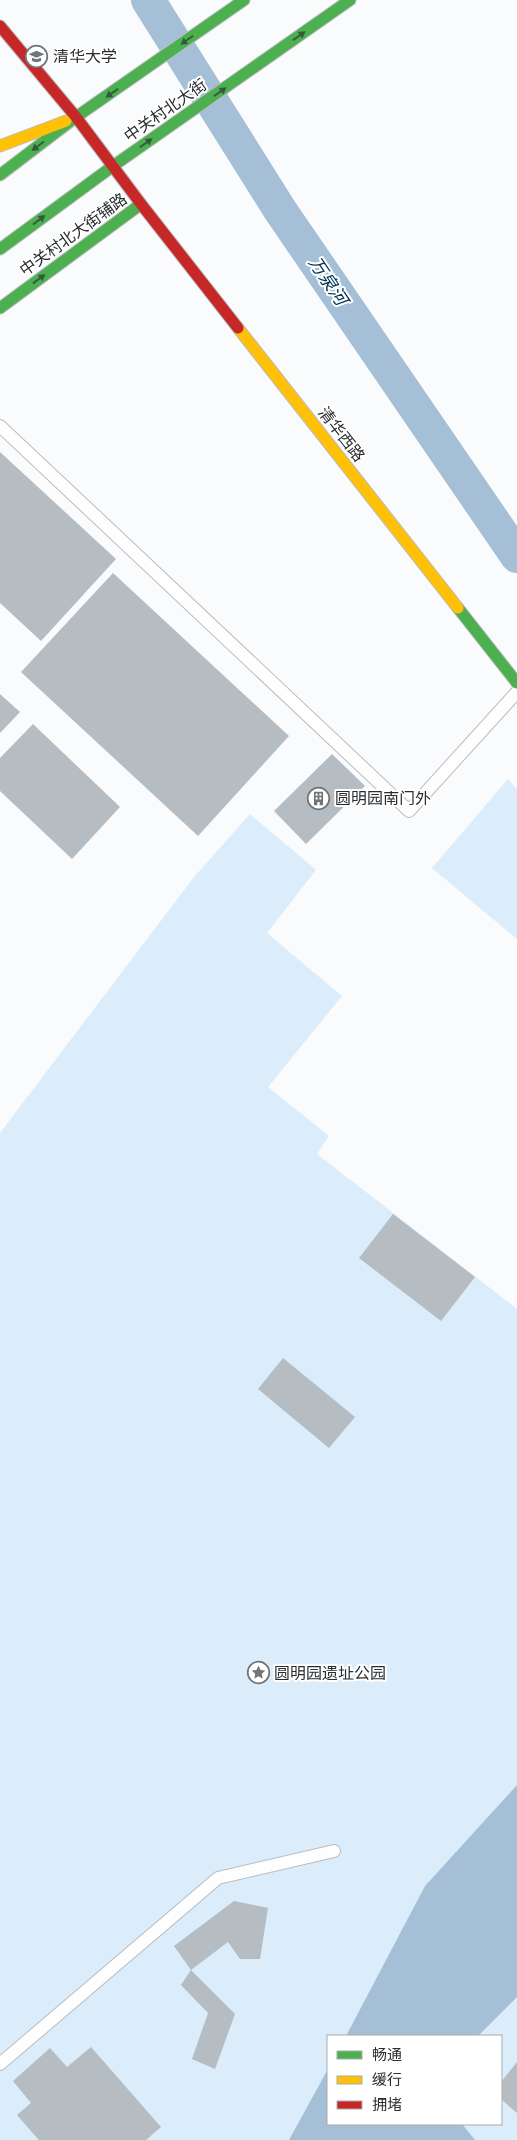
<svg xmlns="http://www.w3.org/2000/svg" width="517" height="2140" viewBox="0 0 517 2140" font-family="Raleway,'Noto Sans SC',sans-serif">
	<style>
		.green { fill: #dbecfa; fill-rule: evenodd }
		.water { fill: #a5c0d6 }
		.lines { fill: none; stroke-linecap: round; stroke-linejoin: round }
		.canal { stroke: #a5c0d6; stroke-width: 34 }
		.building { fill: #b5bcc2 }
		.lane-casing { stroke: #babcbe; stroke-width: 14 }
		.fast-casing { stroke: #babcbe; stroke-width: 13 }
		.slow-casing { stroke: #babcbe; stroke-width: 13 }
		.jam-casing { stroke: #babcbe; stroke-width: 13 }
		.lane { stroke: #fefeff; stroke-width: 12 }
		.fast { stroke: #4caf50; stroke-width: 11 }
		.slow { stroke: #ffc107; stroke-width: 11 }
		.jam { stroke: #c62828; stroke-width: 11 }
		.oneway { fill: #355a3b }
		.labels { text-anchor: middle; stroke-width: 4; stroke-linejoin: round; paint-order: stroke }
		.poi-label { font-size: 16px; fill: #292d30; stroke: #fff; text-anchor: start }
		.street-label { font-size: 16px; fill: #292d30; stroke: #fff }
		.water-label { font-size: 18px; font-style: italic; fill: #013251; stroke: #fff }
	</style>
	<rect width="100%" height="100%" fill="#fafbfc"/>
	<!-- green -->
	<g class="green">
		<polygon points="508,779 517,789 517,939 432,868"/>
		<path d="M250,814L316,870L267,933L342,996L268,1087L329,1136L317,1154L517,1309V2140H0V1133L194,877ZM328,2036H501V2124H328Z"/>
	</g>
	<!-- water -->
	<g class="water">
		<polygon points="517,1785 517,1997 478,2036 346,2036 425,1886"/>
		<polygon points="328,2069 328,2124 462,2124 475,2140 289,2140"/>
	</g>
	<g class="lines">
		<!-- canal -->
		<polyline class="canal" points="148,0 280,210 517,556"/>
	</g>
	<!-- building -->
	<g class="building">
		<polygon points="0,452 116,559 41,641 0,603"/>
		<polygon points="113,573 289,736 198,836 21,672"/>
		<polygon points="0,694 20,712 0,733"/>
		<polygon points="33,724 120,807 72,859 0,791 0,758"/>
		<polygon points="332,754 365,786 306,844 274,811"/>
		<polygon points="393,1214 475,1277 441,1321 359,1258"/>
		<polygon points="283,1358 355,1417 329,1448 258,1389"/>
		<polygon points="234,1901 268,1908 260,1959 240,1959 228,1942 191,1970 174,1946"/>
		<polygon points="191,1970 235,2014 215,2069 192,2059 208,2013 181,1985"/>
		<polygon points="91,2047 161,2127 146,2140 39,2140 17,2115 31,2103 13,2081 50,2048 67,2067"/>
		<polygon points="517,2062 517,2113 501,2099 501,2082"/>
	</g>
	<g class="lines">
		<defs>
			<g id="lane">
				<polyline points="0,426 409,811 517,692"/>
				<polyline points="0,2064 218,1878 334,1851"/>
			</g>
			<g id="fast">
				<polyline points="0,175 76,117 244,0"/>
				<polyline points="0,249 113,166 350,0"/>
				<polyline points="0,308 141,204"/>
				<polyline points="458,608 517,683"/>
			</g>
			<g id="slow">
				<polyline points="0,146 66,121"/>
				<polyline points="238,328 458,608"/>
			</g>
			<polyline id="jam" points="0,26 76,117 141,204 238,328"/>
		</defs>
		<!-- lane casing -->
		<use href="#lane" class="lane-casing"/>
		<!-- fast casing -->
		<use href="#fast" class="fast-casing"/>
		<!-- slow casing -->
		<use href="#slow" class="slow-casing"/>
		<!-- jam casing -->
		<use href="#jam" class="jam-casing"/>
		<!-- lane -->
		<use href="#lane" class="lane"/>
		<!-- fast -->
		<use href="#fast" class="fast"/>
		<!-- slow -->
		<use href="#slow" class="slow"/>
		<!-- jam -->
		<use href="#jam" class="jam"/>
	</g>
	<!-- one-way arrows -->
	<defs><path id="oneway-solid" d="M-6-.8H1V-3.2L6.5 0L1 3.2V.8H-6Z" transform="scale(1.25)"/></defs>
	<g class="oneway">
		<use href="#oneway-solid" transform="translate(299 36) rotate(-35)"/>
		<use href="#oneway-solid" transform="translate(187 40) rotate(145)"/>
		<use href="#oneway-solid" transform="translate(220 92) rotate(-35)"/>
		<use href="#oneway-solid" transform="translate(112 93) rotate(145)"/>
		<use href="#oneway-solid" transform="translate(146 143) rotate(-35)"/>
		<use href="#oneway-solid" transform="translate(38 146) rotate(143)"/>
		<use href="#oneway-solid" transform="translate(39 220) rotate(-37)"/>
		<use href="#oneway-solid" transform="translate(39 279) rotate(-36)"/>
	</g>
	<!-- icons -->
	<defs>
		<symbol id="university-ring" viewBox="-11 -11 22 22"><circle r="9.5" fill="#fff" stroke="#727577" stroke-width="1.5"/><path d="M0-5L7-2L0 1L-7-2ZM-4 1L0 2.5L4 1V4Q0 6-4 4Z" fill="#727577"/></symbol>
		<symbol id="building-ring" viewBox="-11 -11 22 22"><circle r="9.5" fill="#fff" stroke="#727577" stroke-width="1.5"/><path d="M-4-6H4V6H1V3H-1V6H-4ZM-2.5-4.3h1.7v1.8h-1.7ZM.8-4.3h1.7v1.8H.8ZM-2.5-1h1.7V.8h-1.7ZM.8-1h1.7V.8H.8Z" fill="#727577"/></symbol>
		<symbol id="sight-ring" viewBox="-11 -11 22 22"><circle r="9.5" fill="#fff" stroke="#727577" stroke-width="1.5"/><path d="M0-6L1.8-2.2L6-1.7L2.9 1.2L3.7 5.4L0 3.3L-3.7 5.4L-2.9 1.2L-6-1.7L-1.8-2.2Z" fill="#727577"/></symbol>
	</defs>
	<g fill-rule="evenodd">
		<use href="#university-ring" x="24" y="44" width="25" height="25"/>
		<use href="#building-ring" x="306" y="786" width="25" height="25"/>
		<use href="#sight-ring" x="246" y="1660" width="25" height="25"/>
	</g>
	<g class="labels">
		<!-- poi labels -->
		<g class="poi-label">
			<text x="53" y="62">清华大学</text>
			<text x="335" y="804">圆明园南门外</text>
			<text x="274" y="1679">圆明园遗址公园</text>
		</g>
		<!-- street labels -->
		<g class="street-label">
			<text transform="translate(165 110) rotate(-35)" y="6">中关村北大街</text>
			<text transform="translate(73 234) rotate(-36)" y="6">中关村北大街辅路</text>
			<text transform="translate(342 434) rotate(52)" y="6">清华西路</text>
		</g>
		<!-- water labels -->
		<g class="water-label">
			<text transform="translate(328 281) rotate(56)" y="6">万泉河</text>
		</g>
	</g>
	<!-- legend -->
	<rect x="327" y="2035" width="175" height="90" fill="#ffffff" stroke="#a9abac"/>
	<rect x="337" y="2051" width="25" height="8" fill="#4caf50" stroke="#a9abac"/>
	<text x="372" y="2060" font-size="15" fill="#292d30">畅通</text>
	<rect x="337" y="2076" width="25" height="8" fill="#ffc107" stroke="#a9abac"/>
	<text x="372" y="2085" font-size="15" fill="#292d30">缓行</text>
	<rect x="337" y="2101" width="25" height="8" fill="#c62828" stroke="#a9abac"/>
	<text x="372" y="2110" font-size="15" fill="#292d30">拥堵</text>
</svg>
